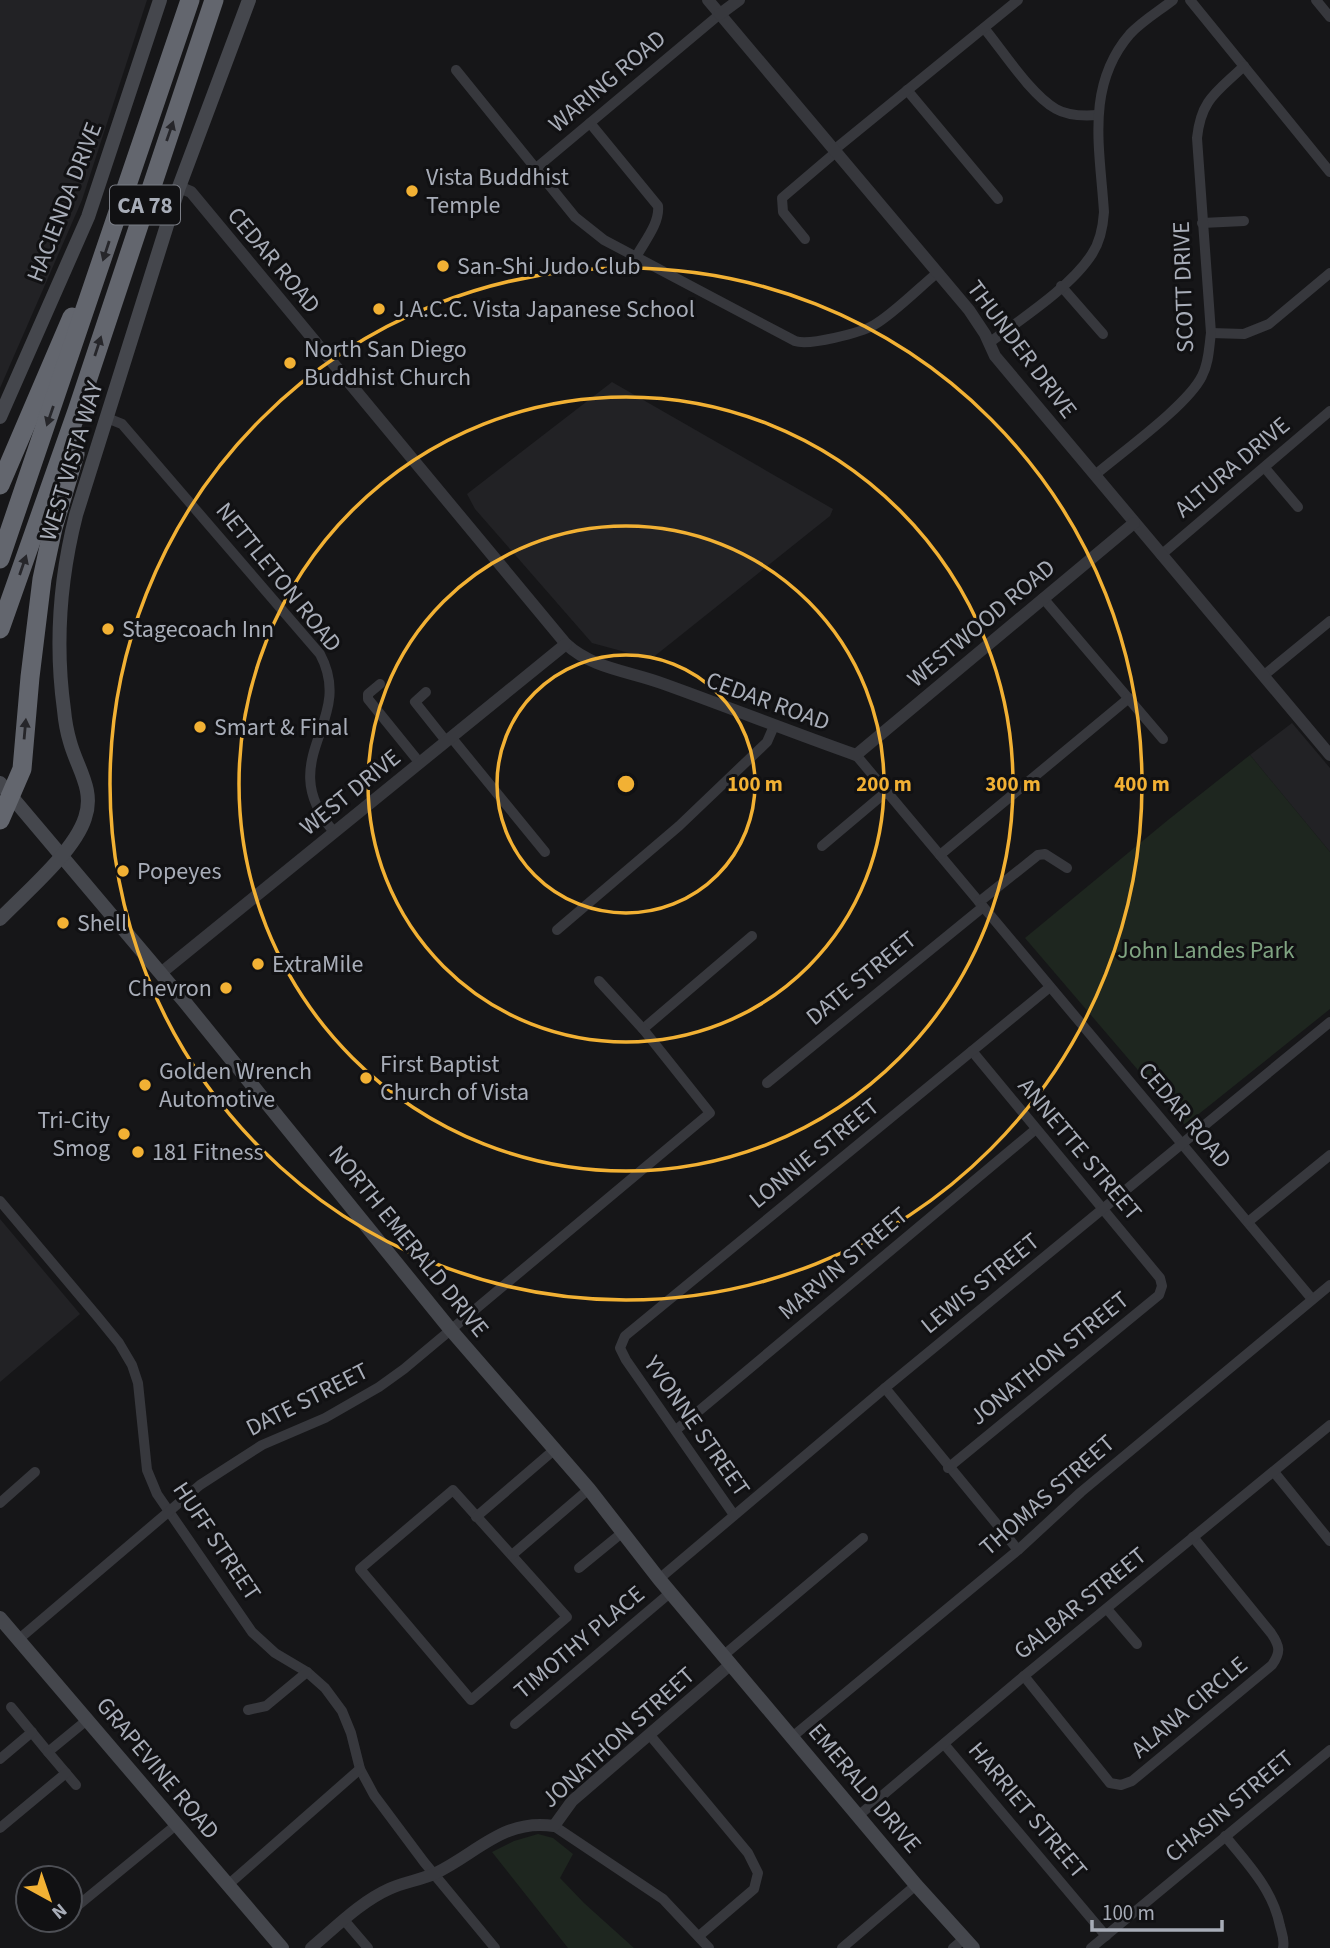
<svg xmlns="http://www.w3.org/2000/svg" width="1330" height="1948" viewBox="0 0 1330 1948" font-family="'Source Sans 3',sans-serif">
	<style>
		.built { fill: #222225 }
		.green { fill: #1e261f }
		.lines { fill: none; stroke-linecap: round; stroke-linejoin: round }
		.minor { stroke: #37383d; stroke-width: 10 }
		.tertiary { stroke: #37383d; stroke-width: 12 }
		.secondary { stroke: #45474d; stroke-width: 14 }
		.motorway { stroke: #63666e; stroke-width: 19 }
		.oneway { fill: #26262a }
		.ring { fill: none; stroke: #f2b134; stroke-width: 3.5 }
		.poi-dot { fill: #f2b134; stroke: #111113; stroke-width: 2.5 }
		.labels { text-anchor: middle; stroke-width: 6; stroke-linejoin: round; paint-order: stroke }
		.shield { fill: #111113; stroke: #7b7e86; stroke-width: 2 }
		.shield-label { font-size: 23px; font-weight: bold; fill: #a8adb8 }
		.street-label { font-size: 24px; fill: #a8adb8; stroke: #111113 }
		.poi-label { font-size: 24px; fill: #a8adb8; stroke: #111113; text-anchor: start }
		.park-label { font-size: 24px; fill: #7fa381; stroke: #111113 }
		.centre { fill: #f2b134; stroke: #111113; stroke-width: 3.5 }
		.ring-label { font-size: 21px; text-anchor: middle; font-weight: bold; fill: #f2b134; stroke: #111113; stroke-width: 6; stroke-linejoin: round; paint-order: stroke }
	</style>
	<rect width="100%" height="100%" fill="#161618"/>
	<!-- built -->
	<g class="built">
		<polygon points="0,0 147,0 82,200 0,388"/>
		<polygon points="612,382 833,509 830,516 651,659 592,643 475,509 467,494"/>
		<polygon points="1292,723 1330,768 1330,852 1250,755"/>
		<polygon points="0,1219 80,1314 0,1382"/>
	</g>
	<!-- green -->
	<g class="green">
		<polygon points="1250,755 1330,852 1330,1009 1185,1125 1025,938 1168,820"/>
		<polygon points="538,1834 553,1838 573,1854 560,1878 584,1903 634,1948 568,1948 492,1852 514,1841"/>
	</g>
	<g class="lines">
		<!-- minor -->
		<g class="minor">
			<polyline points="1190,0 1330,172"/>
			<polyline points="1316,0 1330,17"/>
			<path d="M984,28C1003,51 1031,95 1056,109C1068,116 1085,116 1098,115"/>
			<path d="M456,70L575,217L604,240L795,341C809,346 860,333 874,325C892,315 920,287 937,273"/>
			<polyline points="907,90 998,199"/>
			<path d="M590,123L658,206C660,223 644,242 636,257"/>
			<polyline points="834,150 1018,0"/>
			<polyline points="535,169 720,14"/>
			<polyline points="1202,223 1244,221"/>
			<polyline points="805,239 783,212 782,198 836,152"/>
			<polyline points="1061,286 1103,334"/>
			<polyline points="1211,333 1244,334 1269,324 1330,273"/>
			<path d="M989,343C1021,319 1071,287 1092,254C1100,242 1103,227 1104,212C1100,149 1085,86 1130,34C1142,21 1159,11 1173,0"/>
			<path d="M107,418L122,424L320,654C357,723 271,758 334,832"/>
			<polyline points="1265,468 1298,507"/>
			<path d="M1095,475C1122,452 1188,405 1202,376C1209,363 1209,347 1211,333L1197,138C1201,99 1217,92 1244,66"/>
			<polyline points="1161,555 1330,411"/>
			<polyline points="1043,598 1163,739"/>
			<polyline points="1263,676 1330,621"/>
			<polyline points="380,684 368,694 368,699 419,762"/>
			<polyline points="426,692 415,702 446,741"/>
			<polyline points="451,737 545,852"/>
			<polyline points="856,755 1312,1299"/>
			<polyline points="822,846 886,792"/>
			<polyline points="940,855 1129,698"/>
			<polyline points="979,902 1038,855 1045,854 1067,868"/>
			<polyline points="557,930 679,826 767,742 774,726"/>
			<polyline points="643,1029 752,936"/>
			<polyline points="767,1083 983,907"/>
			<polyline points="0,1201 97,1316 119,1343 132,1365 138,1383 147,1470 157,1494 252,1632 275,1653 307,1672 325,1688 342,1711 351,1733 360,1769 374,1795 424,1862 495,1948"/>
			<polyline points="1248,1222 1330,1155"/>
			<polyline points="885,1388 1018,1550"/>
			<polyline points="676,1430 1036,1129"/>
			<polyline points="948,1468 1159,1295 1162,1286 1160,1278 972,1051"/>
			<polyline points="1274,1472 1330,1541"/>
			<polygon points="453,1490 567,1617 471,1700 360,1569"/>
			<polyline points="0,1503 35,1472"/>
			<polyline points="734,1515 626,1360 620,1348 625,1336 1050,987"/>
			<polyline points="476,1517 554,1450"/>
			<polyline points="512,1555 589,1489"/>
			<polyline points="579,1568 623,1532"/>
			<polyline points="659,1579 885,1388 1330,1022"/>
			<polyline points="1107,1609 1137,1644"/>
			<polyline points="19,1639 200,1485 262,1445 325,1418 379,1387 404,1369 710,1113 643,1029 599,981"/>
			<polyline points="724,1655 863,1538"/>
			<path d="M1024,1676L1110,1783L1121,1785L1132,1781L1272,1665C1281,1652 1280,1646 1271,1633L1193,1537"/>
			<polyline points="11,1707 48,1752 87,1720"/>
			<polyline points="248,1710 266,1706 307,1672"/>
			<polyline points="515,1724 671,1592"/>
			<polyline points="649,1734 748,1853 758,1873 754,1889 699,1936"/>
			<polyline points="792,1737 1018,1550 1081,1492 1330,1285"/>
			<polyline points="944,1744 1106,1936"/>
			<polyline points="48,1752 76,1785"/>
			<polyline points="0,1759 32,1732"/>
			<polyline points="858,1816 1024,1676 1330,1425"/>
			<polyline points="554,1826 663,1899 709,1948"/>
			<polyline points="0,1828 66,1773"/>
			<path d="M1225,1836C1248,1864 1273,1890 1280,1926C1282,1934 1285,1940 1283,1948"/>
			<polyline points="229,1884 360,1769"/>
			<polyline points="70,1912 176,1825"/>
			<polyline points="344,1920 368,1948"/>
			<polyline points="58,1922 60,1920"/>
			<polyline points="842,1948 916,1885"/>
			<polyline points="953,1948 965,1938"/>
			<polyline points="1091,1948 1330,1750"/>
		</g>
		<!-- tertiary -->
		<g class="tertiary">
			<polyline points="708,0 969,310 985,334 995,356 1330,755"/>
			<polyline points="720,14 739,0"/>
			<path d="M179,187L191,192L566,644C593,669 630,671 664,684C728,707 791,732 856,755L1134,523"/>
			<polyline points="161,973 566,644"/>
			<path d="M311,1948C335,1928 360,1902 389,1889C404,1882 421,1880 436,1873C476,1854 504,1818 554,1826L572,1801L731,1664"/>
		</g>
		<!-- secondary -->
		<g class="secondary">
			<polyline points="0,417 88,217 160,0"/>
			<polyline points="0,783 184,1001 450,1329 589,1489 659,1579 916,1885 973,1948"/>
			<path d="M0,919C26,892 74,852 85,818C95,790 77,768 70,742C67,732 65,721 64,710C55,645 60,578 76,515L179,187L249,0"/>
			<polyline points="0,1618 282,1948"/>
		</g>
		<!-- motorway -->
		<g class="motorway">
			<polyline points="0,485 72,317"/>
			<polyline points="0,559 190,0"/>
			<polyline points="0,629 77,411 214,0"/>
			<polyline points="0,820 22,769 30,677 42,579 53,528 75,454"/>
		</g>
	</g>
	<!-- one-way arrows -->
	<defs><path id="oneway-solid" d="M-6-.8H1V-3.2L6.5 0L1 3.2V.8H-6Z" transform="scale(1.75)"/></defs>
	<g class="oneway">
		<use href="#oneway-solid" transform="translate(170 131) rotate(-71)"/>
		<use href="#oneway-solid" transform="translate(106 251) rotate(108)"/>
		<use href="#oneway-solid" transform="translate(98 346) rotate(-72)"/>
		<use href="#oneway-solid" transform="translate(50 416) rotate(109)"/>
		<use href="#oneway-solid" transform="translate(23 565) rotate(-71)"/>
		<use href="#oneway-solid" transform="translate(25 729) rotate(-85)"/>
	</g>
	<!-- distance rings -->
	<g class="ring">
		<circle cx="626" cy="784" r="129"/>
		<circle cx="626" cy="784" r="258"/>
		<circle cx="626" cy="784" r="387"/>
		<circle cx="626" cy="784" r="516"/>
	</g>
	<!-- markers -->
	<g class="poi-dot">
		<circle cx="412" cy="191" r="7"/>
		<circle cx="443" cy="266" r="7"/>
		<circle cx="379" cy="309" r="7"/>
		<circle cx="290" cy="363" r="7"/>
		<circle cx="108" cy="629" r="7"/>
		<circle cx="200" cy="727" r="7"/>
		<circle cx="123" cy="871" r="7"/>
		<circle cx="63" cy="923" r="7"/>
		<circle cx="258" cy="964" r="7"/>
		<circle cx="226" cy="988" r="7"/>
		<circle cx="366" cy="1078" r="7"/>
		<circle cx="145" cy="1085" r="7"/>
		<circle cx="124" cy="1134" r="7"/>
		<circle cx="138" cy="1152" r="7"/>
	</g>
	<g class="labels">
		<!-- shield labels -->
		<rect class="shield" x="110" y="185.5" width="70" height="39" rx="5"/>
		<g class="shield-label">
			<text x="145" y="213">CA 78</text>
		</g>
		<!-- street labels -->
		<g class="street-label">
			<text transform="translate(607 81) rotate(-40)" y="8">WARING ROAD</text>
			<text transform="translate(64 202) rotate(-69)" y="8">HACIENDA DRIVE</text>
			<text transform="translate(274 260) rotate(50)" y="8">CEDAR ROAD</text>
			<text transform="translate(1183 287) rotate(-92)" y="8">SCOTT DRIVE</text>
			<text transform="translate(1022 349) rotate(53)" y="8">THUNDER DRIVE</text>
			<text transform="translate(71 461) rotate(-73)" y="8">WEST VISTA WAY</text>
			<text transform="translate(1232 467) rotate(-40)" y="8">ALTURA DRIVE</text>
			<text transform="translate(279 577) rotate(51)" y="8">NETTLETON ROAD</text>
			<text transform="translate(981 623) rotate(-40)" y="8">WESTWOOD ROAD</text>
			<text transform="translate(768 701) rotate(20)" y="8">CEDAR ROAD</text>
			<text transform="translate(350 792) rotate(-39)" y="8">WEST DRIVE</text>
			<text transform="translate(861 978) rotate(-39)" y="8">DATE STREET</text>
			<text transform="translate(1185 1115) rotate(50)" y="8">CEDAR ROAD</text>
			<text transform="translate(1080 1149) rotate(50)" y="8">ANNETTE STREET</text>
			<text transform="translate(814 1153) rotate(-39)" y="8">LONNIE STREET</text>
			<text transform="translate(409 1241) rotate(51)" y="8">NORTH EMERALD DRIVE</text>
			<text transform="translate(843 1263) rotate(-40)" y="8">MARVIN STREET</text>
			<text transform="translate(980 1283) rotate(-39)" y="8">LEWIS STREET</text>
			<text transform="translate(1049 1358) rotate(-39)" y="8">JONATHON STREET</text>
			<text transform="translate(307 1399) rotate(-27)" y="8">DATE STREET</text>
			<text transform="translate(697 1426) rotate(55)" y="8">YVONNE STREET</text>
			<text transform="translate(1047 1495) rotate(-41)" y="8">THOMAS STREET</text>
			<text transform="translate(217 1541) rotate(56)" y="8">HUFF STREET</text>
			<text transform="translate(1080 1603) rotate(-39)" y="8">GALBAR STREET</text>
			<text transform="translate(579 1642) rotate(-40)" y="8">TIMOTHY PLACE</text>
			<text transform="translate(1189 1707) rotate(-40)" y="8">ALANA CIRCLE</text>
			<text transform="translate(618 1737) rotate(-42)" y="8">JONATHON STREET</text>
			<text transform="translate(158 1768) rotate(50)" y="8">GRAPEVINE ROAD</text>
			<text transform="translate(865 1788) rotate(50)" y="8">EMERALD DRIVE</text>
			<text transform="translate(1229 1806) rotate(-40)" y="8">CHASIN STREET</text>
			<text transform="translate(1028 1810) rotate(50)" y="8">HARRIET STREET</text>
		</g>
		<!-- poi labels -->
		<g class="poi-label">
			<text x="426" y="185">Vista Buddhist<tspan x="426" dy="28">Temple</tspan></text>
			<text x="457" y="274">San-Shi Judo Club</text>
			<text x="393" y="317">J.A.C.C. Vista Japanese School</text>
			<text x="304" y="357">North San Diego<tspan x="304" dy="28">Buddhist Church</tspan></text>
			<text x="122" y="637">Stagecoach Inn</text>
			<text x="214" y="735">Smart &amp; Final</text>
			<text x="137" y="879">Popeyes</text>
			<text x="77" y="931">Shell</text>
			<text x="272" y="972">ExtraMile</text>
			<text x="212" y="996" text-anchor="end">Chevron</text>
			<text x="380" y="1072">First Baptist<tspan x="380" dy="28">Church of Vista</tspan></text>
			<text x="159" y="1079">Golden Wrench<tspan x="159" dy="28">Automotive</tspan></text>
			<text x="110" y="1128" text-anchor="end">Tri-City<tspan x="110" dy="28">Smog</tspan></text>
			<text x="152" y="1160">181 Fitness</text>
		</g>
		<!-- park labels -->
		<g class="park-label">
			<text x="1206" y="958">John Landes Park</text>
		</g>
	</g>
	<circle cx="626" cy="784" r="10" class="centre"/>
	<g class="ring-label">
		<text x="755" y="791">100 m</text>
		<text x="884" y="791">200 m</text>
		<text x="1013" y="791">300 m</text>
		<text x="1142" y="791">400 m</text>
	</g>
	<!-- north arrow -->
	<g transform="translate(49 1899) rotate(140)"><circle r="33" fill="#111113" stroke="#4d4f55" stroke-width="2"/>
	<path d="M0-5L12 26L0 18L-12 26Z" fill="#f2b134"/>
	<text y="-10" font-size="19" font-weight="bold" text-anchor="middle" fill="#a8adb8">N</text>
	</g>
	<!-- scale -->
	<path d="M1092 1920v10h130v-10" fill="none" stroke="#a8adb8" stroke-width="3.5"/>
	<text x="1102" y="1920" font-size="21" fill="#a8adb8" stroke="#111113" stroke-width="5" paint-order="stroke">100 m</text>
</svg>
